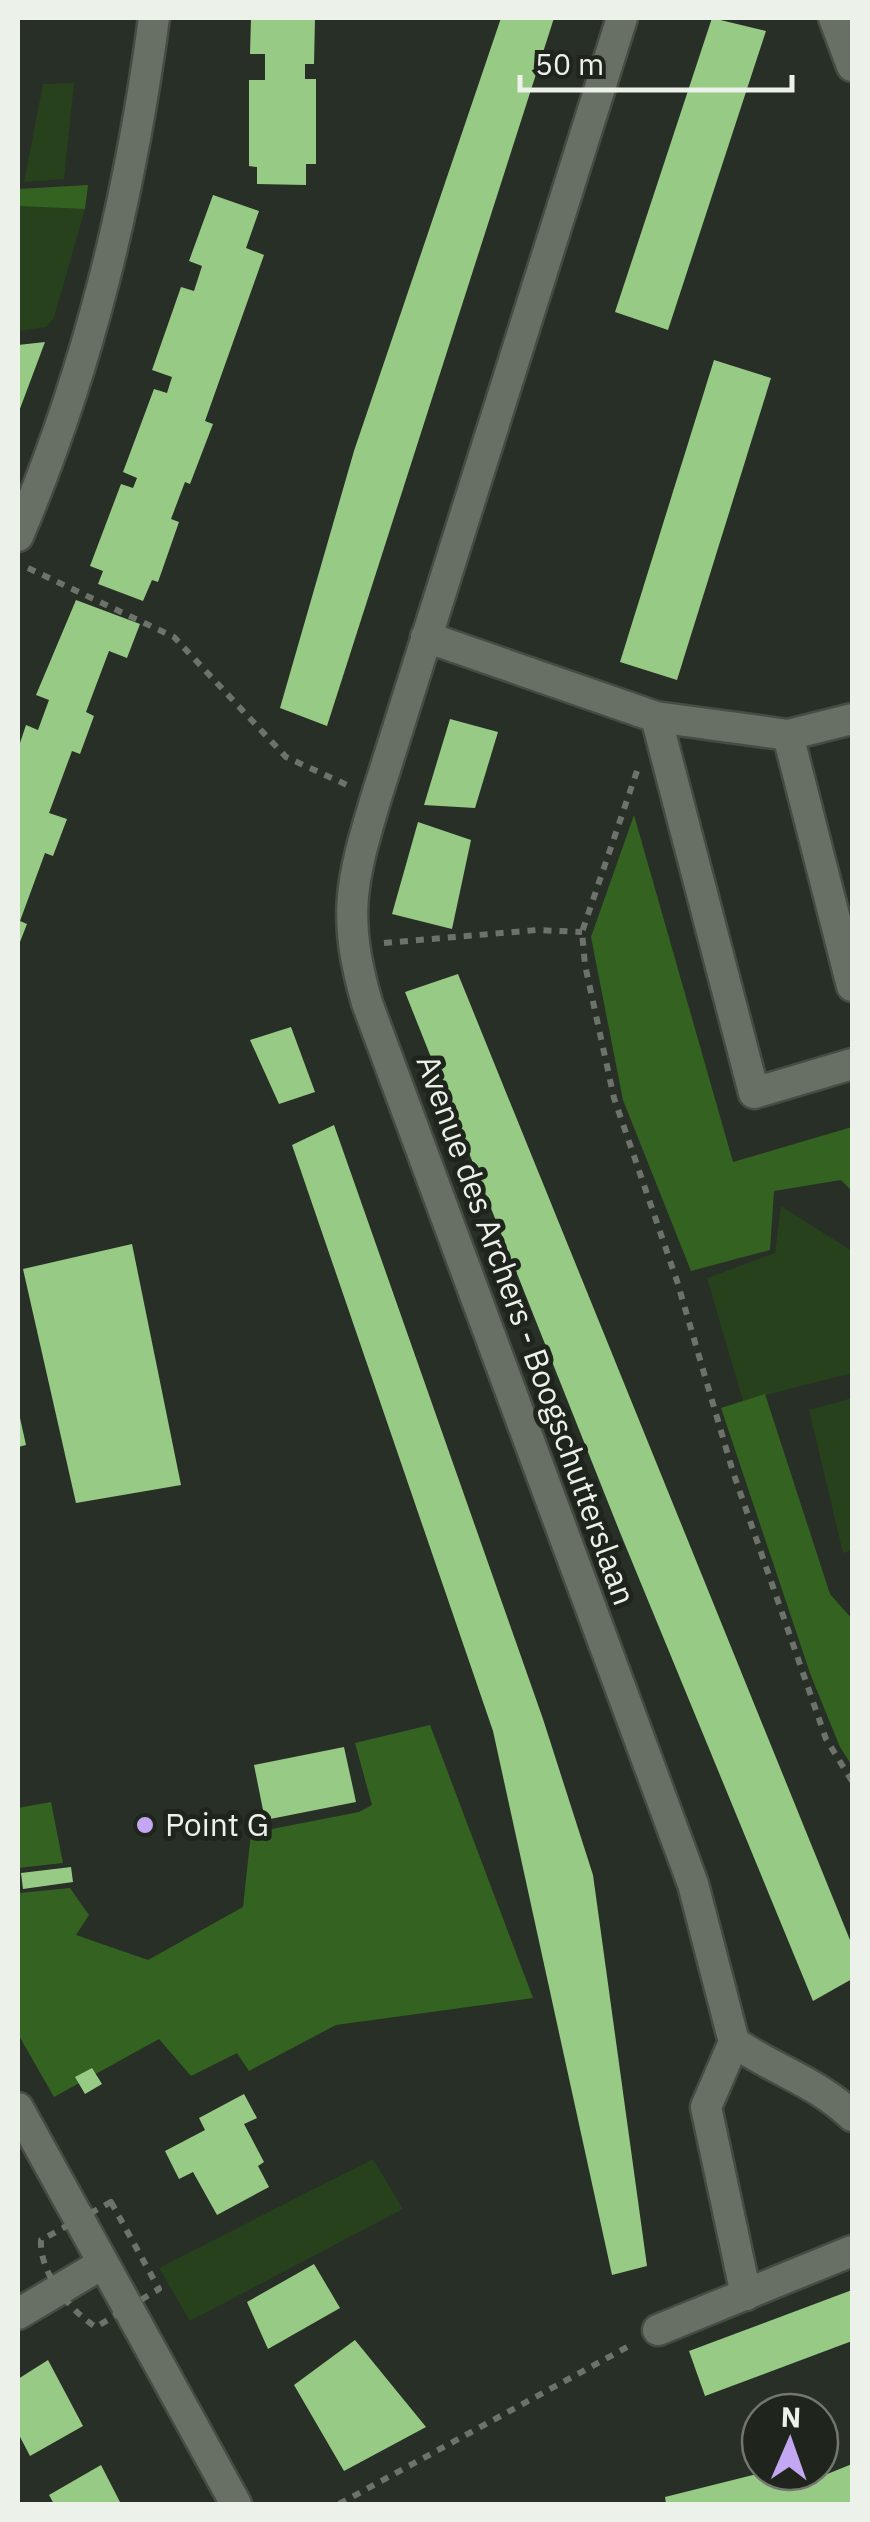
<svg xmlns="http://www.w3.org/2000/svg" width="870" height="2522" viewBox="0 0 870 2522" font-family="'IBM Plex Sans',sans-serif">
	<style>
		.green { fill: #26411c }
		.forest { fill: #346321 }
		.building { fill: #97cb85 }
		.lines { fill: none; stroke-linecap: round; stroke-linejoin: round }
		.street-casing { stroke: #464b44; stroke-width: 35 }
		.secondary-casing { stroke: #464b44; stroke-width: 35 }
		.path { stroke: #6d736b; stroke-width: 6; stroke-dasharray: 8 8; stroke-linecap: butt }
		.street { stroke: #687065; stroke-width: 30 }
		.secondary { stroke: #687065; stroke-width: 30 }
		.poi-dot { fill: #c3a7f2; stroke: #1f251d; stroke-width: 4 }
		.labels { text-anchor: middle; stroke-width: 10; stroke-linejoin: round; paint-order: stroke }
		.street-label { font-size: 32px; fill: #ecf1ea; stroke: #1f251d }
		.poi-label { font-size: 32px; fill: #ecf1ea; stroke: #1f251d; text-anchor: start }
	</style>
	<rect width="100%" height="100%" fill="#282f26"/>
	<!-- green -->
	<g class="green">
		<polygon points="74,83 64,179 24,182 43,84"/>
		<polygon points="18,206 85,209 54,318 46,327 18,331"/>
		<polygon points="781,1206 852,1251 852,1373 743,1401 707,1278 775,1253"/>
		<polygon points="852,1398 852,1550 843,1553 809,1410"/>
		<polygon points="373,2159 403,2209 190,2321 159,2268"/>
	</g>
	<!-- forest -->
	<g class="forest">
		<polygon points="88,185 85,209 18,206 18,189"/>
		<polygon points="634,815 733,1162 852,1127 852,1191 841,1180 774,1191 770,1250 691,1271 623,1100 591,937"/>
		<polygon points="765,1394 830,1594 852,1619 852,1766 840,1747 811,1676 721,1408"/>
		<polygon points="430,1725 533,1998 336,2025 249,2071 237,2053 191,2076 159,2039 54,2097 18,2034 18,1882 20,1893 70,1888 89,1915 76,1935 148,1960 243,1907 251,1833 359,1812 372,1805 355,1743"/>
		<polygon points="51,1802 63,1863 18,1868 18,1808"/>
	</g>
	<!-- building -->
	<g class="building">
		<polygon points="251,18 315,18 314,64 305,64 305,79 316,79 316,164 306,164 306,185 257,184 257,167 249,166 249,80 265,80 265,54 250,54"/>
		<polygon points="501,18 554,18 327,726 280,708 354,451"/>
		<polygon points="712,18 766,31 668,330 615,312"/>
		<polygon points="213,195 259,211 246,248 264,255 205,421 213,424 190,484 185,482 171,519 179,522 158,582 152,580 143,601 98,584 103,571 90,566 121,484 133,488 137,478 123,472 154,389 167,393 172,377 152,370 181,287 194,291 202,266 189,261"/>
		<polygon points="45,342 18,414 18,345"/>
		<polygon points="714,360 771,378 677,680 620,662"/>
		<polygon points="76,600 140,624 127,658 109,651 86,712 94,716 80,754 72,751 49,813 67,819 53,856 45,853 20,921 27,924 18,947 18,749 26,725 38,730 49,700 36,695"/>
		<polygon points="450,719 498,732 475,808 424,805"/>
		<polygon points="418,822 471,840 452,929 392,914"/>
		<polygon points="458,974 852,1945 852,1979 813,2001 619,1530 405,992"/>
		<polygon points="291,1027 315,1092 279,1104 250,1040"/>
		<polygon points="334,1125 543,1719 593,1875 647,2266 612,2275 493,1731 292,1145"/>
		<polygon points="132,1244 181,1485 76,1503 23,1269"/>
		<polygon points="18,1409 26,1445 18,1447"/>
		<polygon points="344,1747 356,1802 265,1820 254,1765"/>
		<polygon points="71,1867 73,1882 23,1889 21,1873"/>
		<polygon points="92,2068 102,2084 85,2094 75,2077"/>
		<polygon points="244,2094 257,2118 244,2124 264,2162 258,2166 269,2187 217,2215 193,2172 179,2179 165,2151 205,2130 199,2118"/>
		<polygon points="314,2264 340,2308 268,2349 247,2302"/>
		<polygon points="852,2290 852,2341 705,2396 689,2351"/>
		<polygon points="355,2340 426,2427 344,2471 294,2385"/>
		<polygon points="48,2360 83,2426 30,2456 18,2433 18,2379"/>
		<polygon points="852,2464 852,2504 666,2504 665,2497 765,2472 806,2472 810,2481"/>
		<polygon points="101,2465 121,2504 54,2504 49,2495"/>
	</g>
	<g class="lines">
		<defs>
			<g id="street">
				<path d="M622,18L376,798C351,882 342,916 367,1003L693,1884L734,2042L706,2107L746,2295"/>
				<polyline points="834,18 852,66"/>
				<polyline points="426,637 656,717 788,735 852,986"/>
				<polyline points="656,717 754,1093 852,1064"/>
				<polyline points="788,735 852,719"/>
				<path d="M734,2042C772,2069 819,2083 852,2116"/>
				<polyline points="18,2314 102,2264"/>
				<polyline points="658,2330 852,2251"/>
			</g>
			<g id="secondary">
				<path d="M18,536C89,369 130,197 154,18"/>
				<polyline points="18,2108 236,2504"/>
			</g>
		</defs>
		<!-- street casing -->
		<use href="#street" class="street-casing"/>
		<!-- secondary casing -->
		<use href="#secondary" class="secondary-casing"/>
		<!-- path -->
		<g class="path">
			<polyline points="28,568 174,637 286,757 347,785"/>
			<polyline points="637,771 582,932 585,965 614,1098 677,1281 733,1472 826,1739 852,1781"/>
			<polyline points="384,943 537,930 582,932"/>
			<path d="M111,2202L159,2289L96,2327C70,2311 39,2272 41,2240Z"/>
			<polyline points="339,2504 631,2345"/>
		</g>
		<!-- street -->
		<use href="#street" class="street"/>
		<!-- secondary -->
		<use href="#secondary" class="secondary"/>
	</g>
	<!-- markers -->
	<circle class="poi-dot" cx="145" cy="1825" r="10"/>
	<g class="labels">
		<!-- street labels -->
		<g class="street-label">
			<text transform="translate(526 1330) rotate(70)" y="11">Avenue des Archers - Boogschutterslaan</text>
		</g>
		<!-- poi labels -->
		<g class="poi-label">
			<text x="165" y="1836">Point G</text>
		</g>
	</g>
	<!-- border -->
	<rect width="870" height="2522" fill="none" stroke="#ecf1ea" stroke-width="40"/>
	<!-- north arrow -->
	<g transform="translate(790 2442) rotate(2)"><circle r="48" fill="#1f251d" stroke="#71776f" stroke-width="2.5"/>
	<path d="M0-8L18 38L0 25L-18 38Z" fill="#c3a7f2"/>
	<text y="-15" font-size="28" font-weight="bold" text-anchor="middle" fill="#ecf1ea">N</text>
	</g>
	<!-- scale -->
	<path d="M520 75v15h272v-15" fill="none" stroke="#ecf1ea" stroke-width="5"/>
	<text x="535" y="75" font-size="30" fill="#ecf1ea" stroke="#1f251d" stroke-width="8" paint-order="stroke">50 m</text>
</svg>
